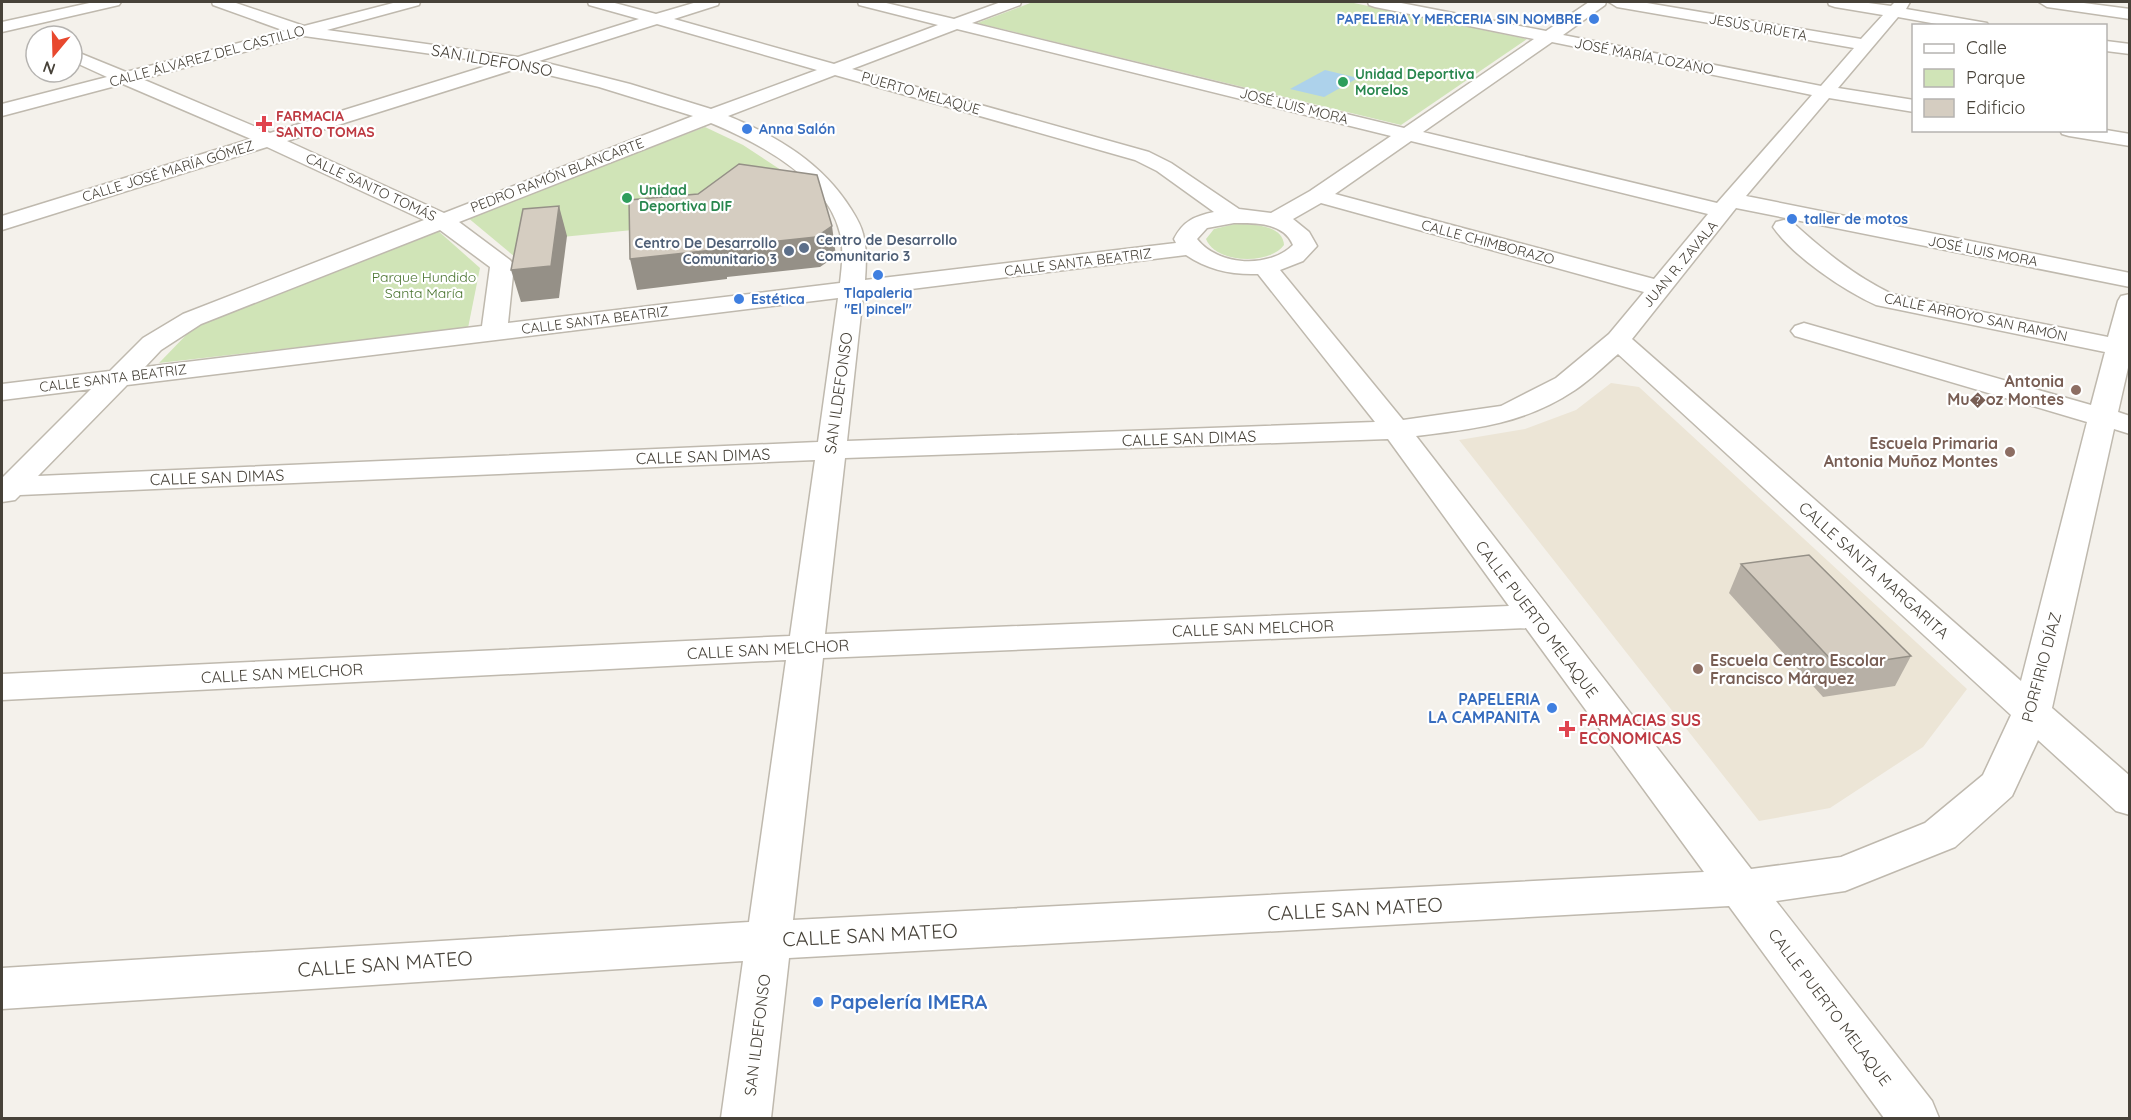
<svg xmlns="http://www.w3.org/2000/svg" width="2131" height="1120" viewBox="0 0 2131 1120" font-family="Quicksand,sans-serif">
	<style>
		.education { fill: #ece5d6 }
		.green { fill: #d0e4b7 }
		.water { fill: #add2eb }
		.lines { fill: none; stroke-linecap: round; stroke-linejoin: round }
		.minor-casing { stroke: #bfb9ae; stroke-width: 3 }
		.minor { fill: #fff; fill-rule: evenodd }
		.wall { fill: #b7b0a6 }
		.shaded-wall { fill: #959087 }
		.building { fill: #d5cdc1; stroke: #959087; stroke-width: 1.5 }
		.shop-dot { fill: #3f7fe0; stroke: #fff; stroke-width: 2 }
		.leisure-dot { fill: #2e9e5b; stroke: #fff; stroke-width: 2 }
		.health-dot { fill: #e0444e; stroke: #fff; stroke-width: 2 }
		.service-dot { fill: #5c6f8a; stroke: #fff; stroke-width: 2 }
		.education-dot { fill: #8d6e63; stroke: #fff; stroke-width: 2 }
		.labels { text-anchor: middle; stroke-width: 4.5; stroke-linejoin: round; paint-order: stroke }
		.far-shop-label { font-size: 14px; font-weight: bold; fill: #366cbe; stroke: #fff; text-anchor: start }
		.far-street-label { font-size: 14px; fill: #474239; stroke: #fff }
		.far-leisure-label { font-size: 14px; font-weight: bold; fill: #27864d; stroke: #fff; text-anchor: start }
		.far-health-label { font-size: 14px; font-weight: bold; fill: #be3a42; stroke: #fff; text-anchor: start }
		.far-service-label { font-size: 14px; font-weight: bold; fill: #4e5e75; stroke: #fff; text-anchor: start }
		.far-park-label { font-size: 14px; fill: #4b7531; stroke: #fff }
		.street-label { font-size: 16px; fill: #474239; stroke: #fff }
		.education-label { font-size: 16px; font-weight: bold; fill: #785e54; stroke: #fff; text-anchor: end }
		.shop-label { font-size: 16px; font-weight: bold; fill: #366cbe; stroke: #fff; text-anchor: end }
		.health-label { font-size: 16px; font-weight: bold; fill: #be3a42; stroke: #fff; text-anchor: start }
		.near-street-label { font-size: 20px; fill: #474239; stroke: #fff }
		.near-shop-label { font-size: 20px; font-weight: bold; fill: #366cbe; stroke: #fff; text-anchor: start }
	</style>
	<rect width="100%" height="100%" fill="#f4f1eb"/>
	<!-- education -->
	<polygon class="education" points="1611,383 1639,387 1967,689 1923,747 1830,808 1759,821 1459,440 1525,429 1576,410"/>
	<!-- green -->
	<g class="green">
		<polygon points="1033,2 1349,2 1527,39 1401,125 977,23"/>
		<polygon points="705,127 743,145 787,174 703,223 532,240 527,267 467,217"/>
		<path d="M1235,224C1250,224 1283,224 1284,245C1270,265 1216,264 1206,239L1214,229Z"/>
		<polygon points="436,229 480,268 468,328 159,363 191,330 240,305"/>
	</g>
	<!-- water -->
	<polygon class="water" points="1325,70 1358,78 1324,97 1290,89"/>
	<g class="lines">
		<defs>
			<g id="minor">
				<polygon points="94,2 121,2 119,5 2,32 2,22"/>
				<path d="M212,2H233L304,26L397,2H420L419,5L327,30L518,57L639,19L589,5L588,2H611L656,14L697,2H719L718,5L674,19L834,64L938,25L859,5L858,2H882L954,19L1001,2H1021L1020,5L972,23L1404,128L1534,39L1375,7L1369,5L1368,2H1396L1546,31L1589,2H1606L1605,5L1563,35L1821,86L1854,48L1617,7L1609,2H1641L1861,39L1883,15L1835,7L1829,5L1828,2H1861L1891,6L1895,2H1910L1906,9L1987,23L1989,26H1948L1898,17L1838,88L1914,100V112L1829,98L1746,196L2130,273V287L1736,208L1632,339L2021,681L2087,422L1795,336L1791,331L1795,326L1804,323L2091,405L2105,352L1876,305C1843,290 1794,257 1773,227L1776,222L1784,220L1792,222C1823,250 1854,276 1892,294L2108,337L2118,301L2121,296L2130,294V359L2118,412L2130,416V434L2114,429L2052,708L2130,776V815L2116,811L2038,740L2012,796L1955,847L1845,891L1776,901L1932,1101L1939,1118H1884L1729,906L789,958L771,1118H721L743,961L2,1009V968L749,922L786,660L2,700V674L790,636L815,460L20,495L15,500L2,502V478L91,389L2,400V384L110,371L143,338L183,314L424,220L267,147L2,230V216L251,139L123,84L2,116V104L107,77L72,61V50L126,72L285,31L213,5ZM657,24L817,70L711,109L630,84L539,61ZM957,29L1391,136L1310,191L1271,213L1239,209L1171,163L1149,152L852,69ZM304,36L496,63L270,133L142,79ZM1552,42L1812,95L1717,203L1423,132ZM519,68L599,87L693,116L444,213L287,141ZM835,75L1135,160L1157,171L1214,212C1195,216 1183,221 1174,239L1176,243L865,280C866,265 867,249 863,234C861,225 856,217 851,209C822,163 777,136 728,116ZM711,123C757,142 827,178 840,233C844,249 842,266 840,283L508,323L514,265L510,260L459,222ZM1411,141L1708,214L1654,279L1335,194ZM1321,203L1644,292L1609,334L1556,378L1501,406L1403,420L1280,270L1303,261L1317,246L1309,232L1293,219ZM1234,223C1255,223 1284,222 1293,245C1269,269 1218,266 1197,239L1207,228ZM440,230L490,267L482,326L145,367L161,350L201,324ZM1186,255C1208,270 1232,275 1258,274L1375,422L847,441L863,295ZM838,298L818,442L38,476L127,385ZM1618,354L2011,715L1983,775L1925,823L1841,857L1751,869L1416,436C1475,429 1524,424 1575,390C1590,380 1604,366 1618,354ZM1388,439L1509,606L825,634L845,458ZM1526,628L1704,872L793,920L823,658Z"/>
				<polygon points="2039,2 2076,2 2130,9 2130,19 2047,7"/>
				<polygon points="2106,41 2130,44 2130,54 2106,51"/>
				<polygon points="2060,130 2106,130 2130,134 2130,146 2069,136 2062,134"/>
			</g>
		</defs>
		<!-- minor casing -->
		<use href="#minor" class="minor-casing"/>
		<!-- minor -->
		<use href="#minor" class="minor"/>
	</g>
	<!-- wall -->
	<polygon class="wall" points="1741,564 1911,656 1895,686 1823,697 1729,593"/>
	<!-- shaded-wall -->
	<g class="shaded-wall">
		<polygon points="559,206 567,236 559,298 521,302 511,270"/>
		<polygon points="832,226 836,256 820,267 727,277 727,279 637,290 630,259 721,247"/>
	</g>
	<!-- building -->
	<g class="building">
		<polygon points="739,164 817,175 832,226 816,237 721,247 722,249 630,259 629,200 698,194"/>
		<polygon points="559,206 551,266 511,270 523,209"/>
		<polygon points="1809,555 1911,656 1838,667 1741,564"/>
	</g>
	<!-- markers -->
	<g class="shop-dot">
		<circle cx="1594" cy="19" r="6"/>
		<circle cx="747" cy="129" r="6"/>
		<circle cx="1792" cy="219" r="6"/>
		<circle cx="878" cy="275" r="6"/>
		<circle cx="739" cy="299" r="6"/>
		<circle cx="1552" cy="708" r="6"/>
		<circle cx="818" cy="1002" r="6"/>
	</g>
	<g class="leisure-dot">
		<circle cx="1343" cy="82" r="6"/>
		<circle cx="627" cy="198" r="6"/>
	</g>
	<g class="health-dot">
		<path d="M261 115h6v6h6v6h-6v6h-6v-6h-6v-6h6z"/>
		<path d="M1564 720h6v6h6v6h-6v6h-6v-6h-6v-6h6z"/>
	</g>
	<g class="service-dot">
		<circle cx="804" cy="248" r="6"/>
		<circle cx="789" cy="251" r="6"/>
	</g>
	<g class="education-dot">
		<circle cx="2076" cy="390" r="6"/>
		<circle cx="2010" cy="452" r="6"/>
		<circle cx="1698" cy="669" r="6"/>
	</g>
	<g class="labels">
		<!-- far-shop labels -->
		<g class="far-shop-label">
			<text x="1582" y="24" text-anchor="end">PAPELERIA Y MERCERIA SIN NOMBRE</text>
			<text x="759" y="134">Anna Salón</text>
			<text x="1804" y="224">taller de motos</text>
			<text x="878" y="298" text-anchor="middle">Tlapaleria<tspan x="878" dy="16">"El pincel"</tspan></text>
			<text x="751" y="304">Estética</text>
		</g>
		<!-- far-street labels -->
		<g class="far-street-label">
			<text transform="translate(1758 27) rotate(10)" y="5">JESÚS URUETA</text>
			<text transform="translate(207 56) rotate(-15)" y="5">CALLE ÁLVAREZ DEL CASTILLO</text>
			<text transform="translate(1644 56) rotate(11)" y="5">JOSÉ MARÍA LOZANO</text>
			<text transform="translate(921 93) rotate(16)" y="5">PUERTO MELAQUE</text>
			<text transform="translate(1294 106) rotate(14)" y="5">JOSÉ LUIS MORA</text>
			<text transform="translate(168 171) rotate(-17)" y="5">CALLE JOSÉ MARÍA GÓMEZ</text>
			<text transform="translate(557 175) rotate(-21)" y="5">PEDRO RAMÓN BLANCARTE</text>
			<text transform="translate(371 187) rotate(25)" y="5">CALLE SANTO TOMÁS</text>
			<text transform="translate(1488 242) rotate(15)" y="5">CALLE CHIMBORAZO</text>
			<text transform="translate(1983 251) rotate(11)" y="5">JOSÉ LUIS MORA</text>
			<text transform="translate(1078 262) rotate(-7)" y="5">CALLE SANTA BEATRIZ</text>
			<text transform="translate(1680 264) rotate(-50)" y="5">JUAN R. ZAVALA</text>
			<text transform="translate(1976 317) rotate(12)" y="5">CALLE ARROYO SAN RAMÓN</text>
			<text transform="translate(595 320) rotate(-7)" y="5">CALLE SANTA BEATRIZ</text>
			<text transform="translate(113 378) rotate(-7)" y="5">CALLE SANTA BEATRIZ</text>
		</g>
		<!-- far-leisure labels -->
		<g class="far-leisure-label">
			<text x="1355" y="79">Unidad Deportiva<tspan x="1355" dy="16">Morelos</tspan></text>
			<text x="639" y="195">Unidad<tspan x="639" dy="16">Deportiva DIF</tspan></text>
		</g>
		<!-- far-health labels -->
		<g class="far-health-label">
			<text x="276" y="121">FARMACIA<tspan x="276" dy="16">SANTO TOMAS</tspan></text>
		</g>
		<!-- far-service labels -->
		<g class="far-service-label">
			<text x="816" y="245">Centro de Desarrollo<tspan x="816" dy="16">Comunitario 3</tspan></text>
			<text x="777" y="248" text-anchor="end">Centro De Desarrollo<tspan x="777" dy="16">Comunitario 3</tspan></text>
		</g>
		<!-- far-park labels -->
		<g class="far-park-label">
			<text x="424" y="282">Parque Hundido<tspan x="424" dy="16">Santa María</tspan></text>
		</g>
		<!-- street labels -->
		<g class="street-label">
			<text transform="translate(492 60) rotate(10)" y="6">SAN ILDEFONSO</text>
			<text transform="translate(838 393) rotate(-82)" y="6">SAN ILDEFONSO</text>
			<text transform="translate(1189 438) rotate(-2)" y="6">CALLE SAN DIMAS</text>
			<text transform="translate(703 456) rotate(-2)" y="6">CALLE SAN DIMAS</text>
			<text transform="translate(217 477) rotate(-2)" y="6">CALLE SAN DIMAS</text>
			<text transform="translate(1874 570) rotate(42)" y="6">CALLE SANTA MARGARITA</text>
			<text transform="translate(1537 619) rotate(53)" y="6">CALLE PUERTO MELAQUE</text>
			<text transform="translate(1253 628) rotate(-2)" y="6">CALLE SAN MELCHOR</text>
			<text transform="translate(768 649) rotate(-3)" y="6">CALLE SAN MELCHOR</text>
			<text transform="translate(2041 667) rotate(-75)" y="6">PORFIRIO DÍAZ</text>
			<text transform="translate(282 673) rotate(-3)" y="6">CALLE SAN MELCHOR</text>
			<text transform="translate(1830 1007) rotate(53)" y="6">CALLE PUERTO MELAQUE</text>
			<text transform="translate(757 1035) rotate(-83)" y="6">SAN ILDEFONSO</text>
		</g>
		<!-- education labels -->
		<g class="education-label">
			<text x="2064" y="387">Antonia<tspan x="2064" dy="18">Mu�oz Montes</tspan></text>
			<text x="1998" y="449">Escuela Primaria<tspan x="1998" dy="18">Antonia Muñoz Montes</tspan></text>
			<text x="1710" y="666" text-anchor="start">Escuela Centro Escolar<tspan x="1710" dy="18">Francisco Márquez</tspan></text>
		</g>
		<!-- shop labels -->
		<g class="shop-label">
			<text x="1540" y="705">PAPELERIA<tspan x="1540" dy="18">LA CAMPANITA</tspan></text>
		</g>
		<!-- health labels -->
		<g class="health-label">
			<text x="1579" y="726">FARMACIAS SUS<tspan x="1579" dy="18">ECONOMICAS</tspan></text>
		</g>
		<!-- near-street labels -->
		<g class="near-street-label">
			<text transform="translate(1355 909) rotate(-3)" y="7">CALLE SAN MATEO</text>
			<text transform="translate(870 935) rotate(-3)" y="7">CALLE SAN MATEO</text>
			<text transform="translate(385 964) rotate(-4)" y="7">CALLE SAN MATEO</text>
		</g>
		<!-- near-shop labels -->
		<g class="near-shop-label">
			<text x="830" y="1009">Papelería IMERA</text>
		</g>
	</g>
	<!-- border -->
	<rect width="2131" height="1120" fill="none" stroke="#474239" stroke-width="6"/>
	<!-- legend -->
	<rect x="1912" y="24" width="195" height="108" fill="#ffffff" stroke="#b5b3b0" stroke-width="1.5"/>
	<rect x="1924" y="44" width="30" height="9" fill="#ffffff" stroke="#b5b3b0" stroke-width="1.5"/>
	<text x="1966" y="54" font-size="18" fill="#474239">Calle</text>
	<rect x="1924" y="69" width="30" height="18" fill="#d0e4b7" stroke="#b5b3b0" stroke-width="1.5"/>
	<text x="1966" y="84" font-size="18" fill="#474239">Parque</text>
	<rect x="1924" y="99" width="30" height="18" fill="#d5cdc1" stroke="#b5b3b0" stroke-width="1.5"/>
	<text x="1966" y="114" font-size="18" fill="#474239">Edificio</text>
	<!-- north arrow -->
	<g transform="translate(54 54) rotate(199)"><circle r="28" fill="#ffffff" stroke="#b5b3b0" stroke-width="1.5"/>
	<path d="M0-4.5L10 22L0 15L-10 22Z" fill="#e8482e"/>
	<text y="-9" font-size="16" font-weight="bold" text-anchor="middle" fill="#474239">N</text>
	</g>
</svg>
